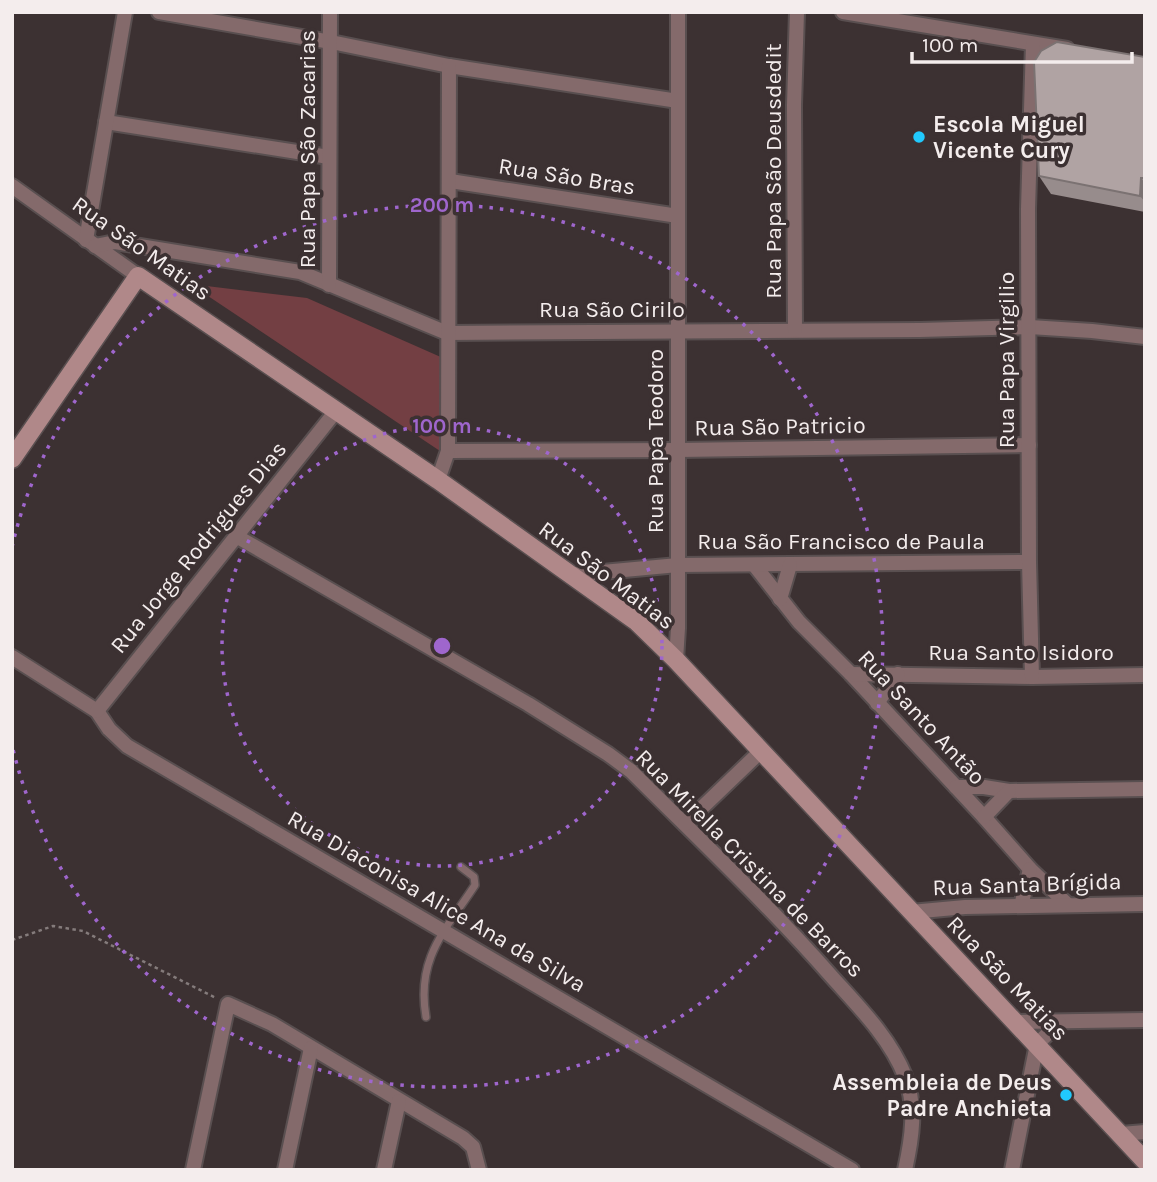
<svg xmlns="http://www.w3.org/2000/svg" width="1157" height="1182" viewBox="0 0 1157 1182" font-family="Karla,sans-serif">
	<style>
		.green { fill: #733f43 }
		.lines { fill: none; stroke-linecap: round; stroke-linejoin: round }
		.lane-casing { stroke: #594f50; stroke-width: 10 }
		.street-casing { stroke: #594f50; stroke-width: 18 }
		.secondary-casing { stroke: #594f50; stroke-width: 21 }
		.path { stroke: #847b7b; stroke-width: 2.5; stroke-dasharray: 3.5 3.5; stroke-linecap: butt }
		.lane { stroke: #846a6b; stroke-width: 7 }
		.street { stroke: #846a6b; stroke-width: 14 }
		.secondary { stroke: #b08889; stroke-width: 18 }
		.wall { fill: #978c8c }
		.shaded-wall { fill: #7b7272 }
		.building { fill: #b0a3a3; stroke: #7b7272; stroke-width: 2 }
		.ring { fill: none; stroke: #9f66cd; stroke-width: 3.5; stroke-dasharray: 3.5 7 }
		.poi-dot { fill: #21c9fd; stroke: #3c3132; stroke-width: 2.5 }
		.labels { text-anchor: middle; stroke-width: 7; stroke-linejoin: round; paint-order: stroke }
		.poi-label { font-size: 23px; font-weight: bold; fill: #f4eded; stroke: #3c3132; text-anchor: start }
		.street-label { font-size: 23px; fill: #f4eded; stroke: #3c3132 }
		.centre { fill: #9f66cd; stroke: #3c3132; stroke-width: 3.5 }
		.ring-label { font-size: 21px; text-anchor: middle; font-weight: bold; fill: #9f66cd; stroke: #3c3132; stroke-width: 7; stroke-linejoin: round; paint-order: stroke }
	</style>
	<rect width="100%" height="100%" fill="#3c3132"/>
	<!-- green -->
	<polygon class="green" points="190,284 307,298 443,358 440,451"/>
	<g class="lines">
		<defs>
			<path id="lane" d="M426,1017C416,958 445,931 475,885L474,877L461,867"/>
			<g id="street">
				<polyline points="159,12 331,42 449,66 678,101"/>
				<polyline points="843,12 1067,49"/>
				<polyline points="106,122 329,157"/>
				<polyline points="450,181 678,216"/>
				<polyline points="12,186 138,276"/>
				<polyline points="86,240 125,12"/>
				<polyline points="95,246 115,242 300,272 447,333 920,330 1030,327 1092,331 1145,337"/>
				<polyline points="329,285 330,12"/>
				<polyline points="795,330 794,105 797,12"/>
				<polyline points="448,451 679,450 1029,445"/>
				<polyline points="438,480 448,451 449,66"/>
				<path d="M236,536L528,704L608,754L631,771C699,839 769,905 832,977C859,1007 890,1038 905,1076C917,1107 912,1138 905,1170"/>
				<polyline points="755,566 799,622 851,674 984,817 1030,869 1067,904"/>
				<polyline points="570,575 678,565 1029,562"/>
				<polyline points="780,599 790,565"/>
				<polyline points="12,657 97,711 109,729 127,746 852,1170"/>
				<polyline points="676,660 678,628 678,12"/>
				<polyline points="851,674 1032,677 1145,675"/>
				<polyline points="1032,677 1029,562 1028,209 1033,44"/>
				<polyline points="877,703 898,674"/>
				<polyline points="97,711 336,411"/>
				<polyline points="956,787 984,787 1009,791 1145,789"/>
				<polyline points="984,817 1009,791"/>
				<polyline points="685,824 761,751"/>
				<polyline points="1021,906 1030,869"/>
				<polyline points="911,912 965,907 1145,904"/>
				<polyline points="1015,1022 1145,1020"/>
				<polyline points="1121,1134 1145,1132"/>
				<polyline points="193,1170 228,1004 272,1024 463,1138 473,1147 479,1170"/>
				<polyline points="285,1170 311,1048"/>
				<polyline points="384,1170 399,1101"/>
				<polyline points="1012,1170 1037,1044 1059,1023"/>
			</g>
			<polyline id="secondary" points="12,459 138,276 438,480 637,622 676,660 1145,1161"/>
		</defs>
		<!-- lane casing -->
		<use href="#lane" class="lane-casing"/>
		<!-- street casing -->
		<use href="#street" class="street-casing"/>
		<!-- secondary casing -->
		<use href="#secondary" class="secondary-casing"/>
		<!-- path -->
		<polyline class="path" points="12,940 53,926 83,931 216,998"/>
		<!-- lane -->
		<use href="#lane" class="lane"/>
		<!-- street -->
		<use href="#street" class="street"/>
		<!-- secondary -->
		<use href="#secondary" class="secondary"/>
	</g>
	<!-- wall -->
	<polygon class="wall" points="1145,57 1145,212 1051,194 1039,176"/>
	<!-- shaded-wall -->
	<polygon class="shaded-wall" points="1141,178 1145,183 1145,202 1140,196"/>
	<!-- building -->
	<polygon class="building" points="1057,42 1145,57 1145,178 1141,178 1140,196 1039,176 1034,62 1041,51"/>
	<!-- distance rings -->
	<g class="ring">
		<circle cx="442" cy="646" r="220"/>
		<path d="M12 547A441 441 0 1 1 12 745"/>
	</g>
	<!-- markers -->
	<g class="poi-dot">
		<circle cx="919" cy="137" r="7"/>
		<circle cx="1066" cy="1095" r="7"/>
	</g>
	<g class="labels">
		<!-- poi labels -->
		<g class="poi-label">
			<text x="933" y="132">Escola Miguel<tspan x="933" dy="26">Vicente Cury</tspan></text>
			<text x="1052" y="1090" text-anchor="end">Assembleia de Deus<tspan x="1052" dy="26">Padre Anchieta</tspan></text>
		</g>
		<!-- street labels -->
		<g class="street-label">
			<text transform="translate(307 149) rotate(-90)" y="8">Rua Papa São Zacarias</text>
			<text transform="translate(773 171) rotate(-90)" y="8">Rua Papa São Deusdedit</text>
			<text transform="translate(567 176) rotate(9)" y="8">Rua São Bras</text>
			<text transform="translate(142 248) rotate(35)" y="8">Rua São Matias</text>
			<text x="612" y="317">Rua São Cirilo</text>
			<text transform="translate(1006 360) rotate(-90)" y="8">Rua Papa Virgilio</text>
			<text transform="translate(780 426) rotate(-1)" y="8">Rua São Patricio</text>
			<text transform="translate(655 441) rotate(-90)" y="8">Rua Papa Teodoro</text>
			<text x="841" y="549">Rua São Francisco de Paula</text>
			<text transform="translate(198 547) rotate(-51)" y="8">Rua Jorge Rodrigues Dias</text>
			<text transform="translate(607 575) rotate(37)" y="8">Rua São Matias</text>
			<text x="1021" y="660">Rua Santo Isidoro</text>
			<text transform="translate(922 717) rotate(47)" y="8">Rua Santo Antão</text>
			<text transform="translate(750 863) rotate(45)" y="8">Rua Mirella Cristina de Barros</text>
			<text transform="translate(1027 884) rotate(-2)" y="8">Rua Santa Brígida</text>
			<text transform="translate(437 901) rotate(30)" y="8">Rua Diaconisa Alice Ana da Silva</text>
			<text transform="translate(1008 978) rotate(46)" y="8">Rua São Matias</text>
		</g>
	</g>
	<circle cx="442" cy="646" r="10" class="centre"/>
	<g class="ring-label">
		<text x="442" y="212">200 m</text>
		<text x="442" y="433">100 m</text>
	</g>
	<!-- border -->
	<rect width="1157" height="1182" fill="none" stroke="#f4eded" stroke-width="28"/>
	<!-- scale -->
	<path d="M912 52v10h220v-10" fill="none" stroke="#f4eded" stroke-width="3.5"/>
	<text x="922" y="52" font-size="21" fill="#f4eded" stroke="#3c3132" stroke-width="5" paint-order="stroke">100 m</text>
</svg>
